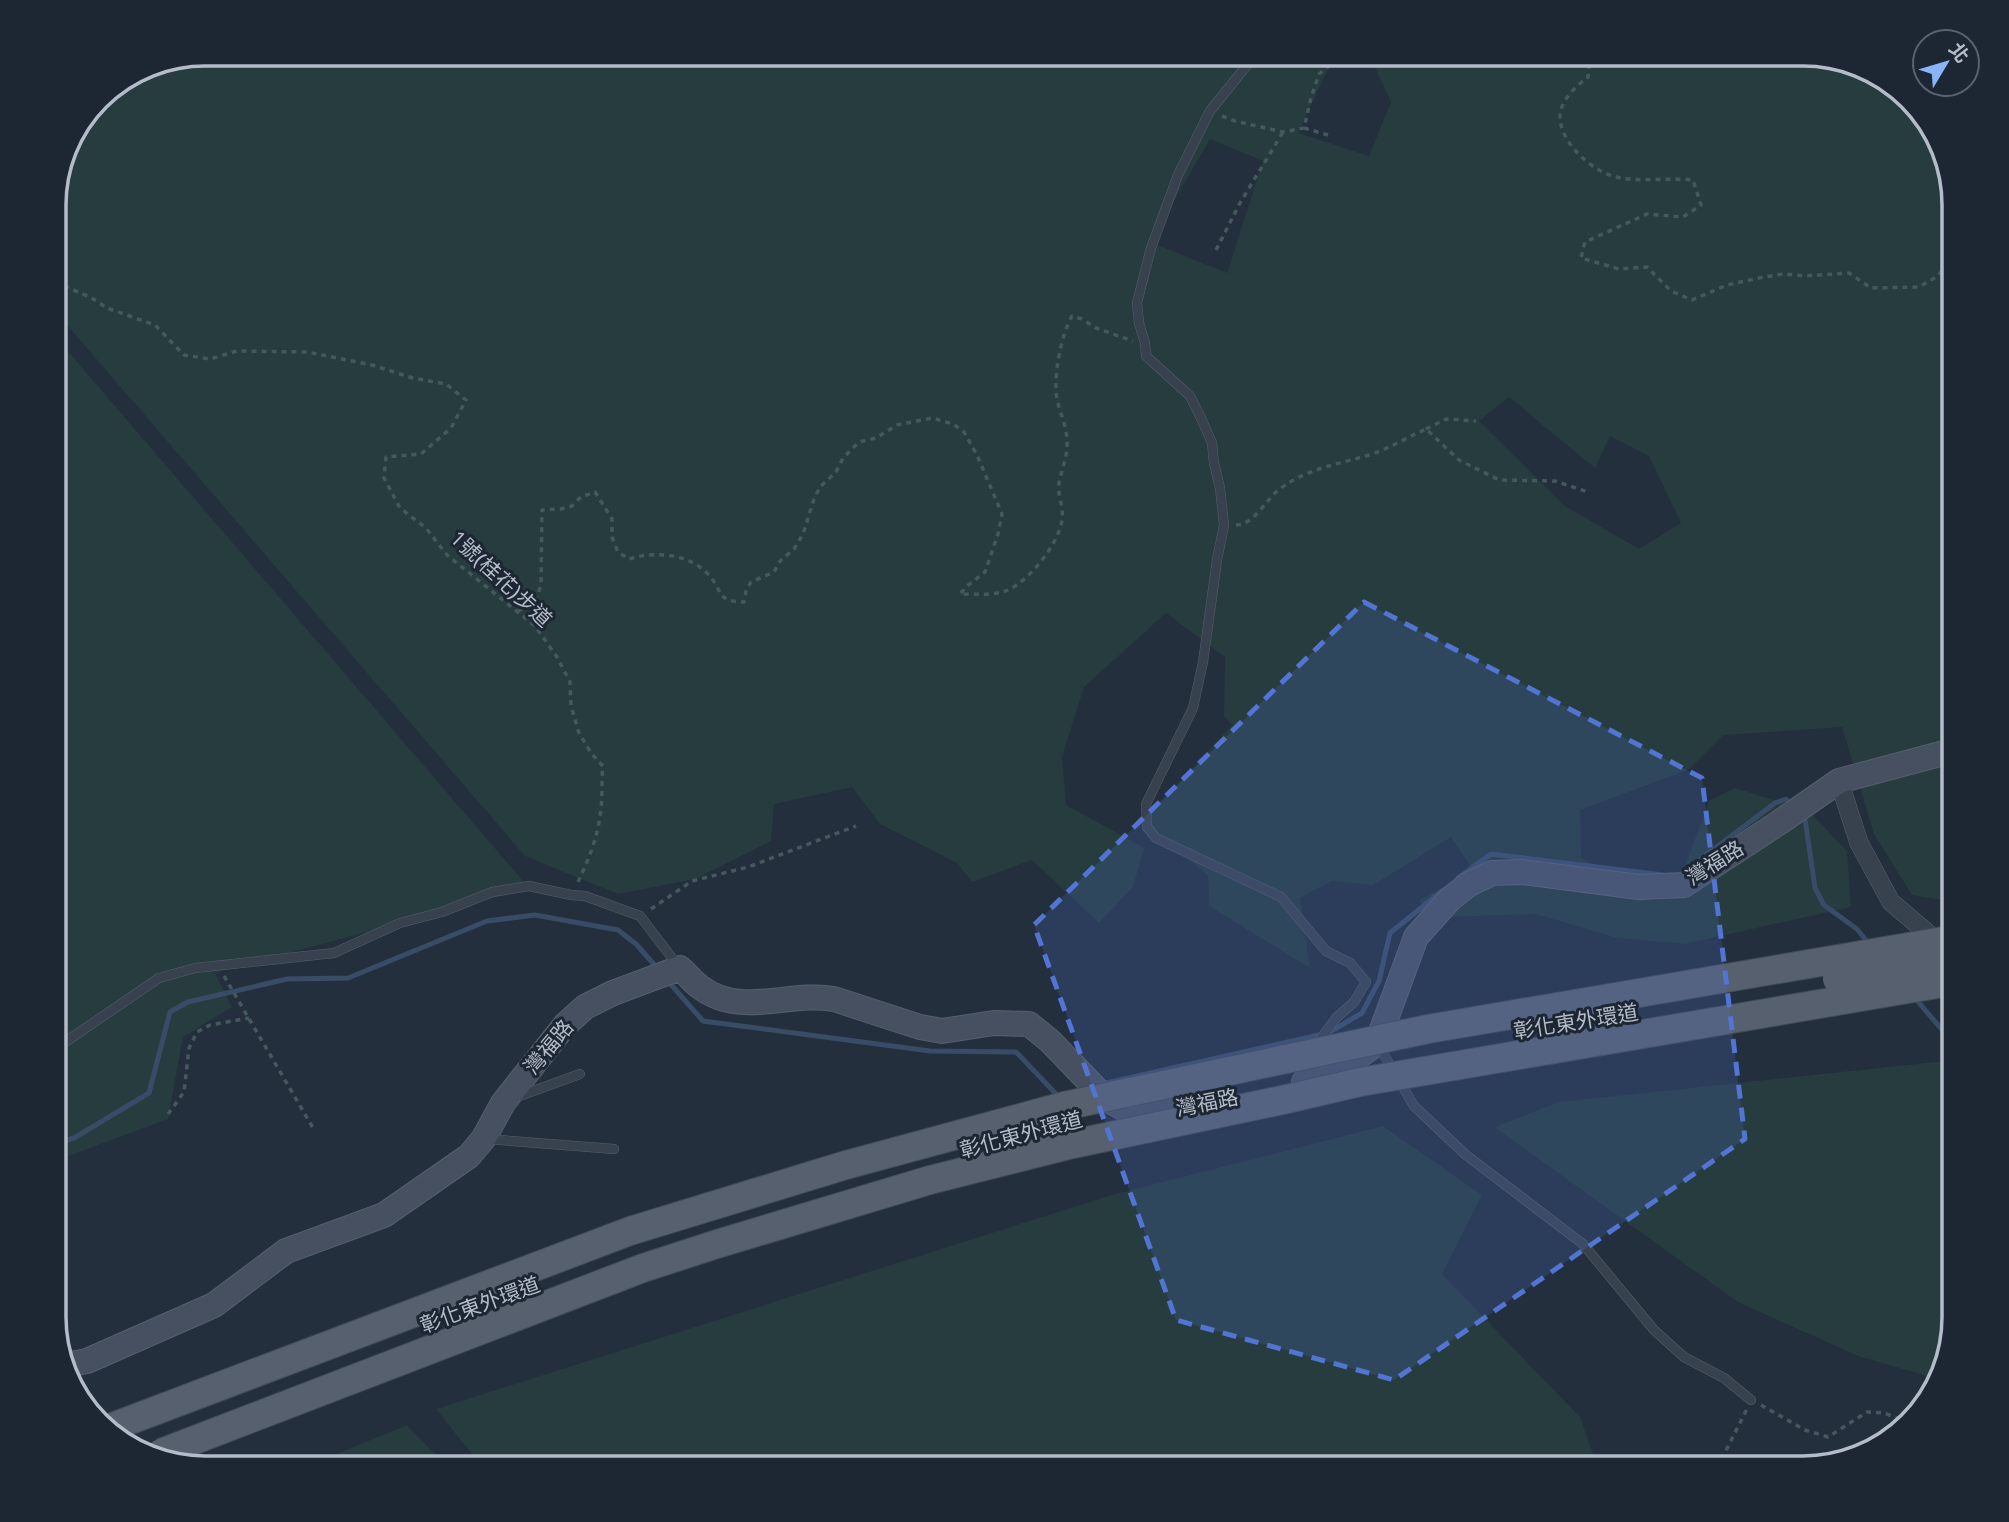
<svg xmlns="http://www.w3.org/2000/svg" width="2009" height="1522" viewBox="0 0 2009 1522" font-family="'Noto Sans','Noto Sans TC',sans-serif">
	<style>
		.green { fill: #263c3f; fill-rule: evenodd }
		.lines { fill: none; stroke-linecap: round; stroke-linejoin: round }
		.stream { stroke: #394c67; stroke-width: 5 }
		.lane-casing { stroke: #565f6c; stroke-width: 10 }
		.street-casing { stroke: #565f6c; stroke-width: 19 }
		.secondary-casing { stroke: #565f6c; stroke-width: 26 }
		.path { stroke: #44595c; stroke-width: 3.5; stroke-dasharray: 5 5; stroke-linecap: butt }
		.lane { stroke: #38414e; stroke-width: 9 }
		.street { stroke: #38414e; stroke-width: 18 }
		.secondary { stroke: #465061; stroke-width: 24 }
		.primary-bridge-casing { stroke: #414a57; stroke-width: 30; stroke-linecap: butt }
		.primary-bridge { stroke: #56606e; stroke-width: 28 }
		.marked { fill: #5274d3; fill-opacity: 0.2; stroke: #5274d3; stroke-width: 5; stroke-dasharray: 14 9; stroke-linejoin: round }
		.labels { text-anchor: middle; stroke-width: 6; stroke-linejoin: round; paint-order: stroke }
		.street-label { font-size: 21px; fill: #b4bcc9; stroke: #1d2633 }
		.rim { fill: none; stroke: #b4bcc9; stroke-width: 3.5 }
	</style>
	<rect width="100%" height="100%" fill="#242f3e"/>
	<!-- green -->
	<g class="green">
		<path d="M205,54H1358L1332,60L1298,133L1369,156L1391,102L1369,54H1420L1432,62L1437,54H1804L1896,86L1939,138L1955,205V902L1912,895L1874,834L1842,727L1723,735L1688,770L1580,810L1581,857L1639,897L1692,892L1686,862L1710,800L1735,788L1809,811L1847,851L1851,907L1685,944L1617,938L1536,914L1448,917L1418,901L1473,870L1451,837L1373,885L1332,881L1300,898L1310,968L1209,906L1208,876L1144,821L1232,725L1224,716L1225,657L1166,613L1084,687L1062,757L1066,805L1144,848L1133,887L1099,923L1032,860L972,882L957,863L880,824L852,787L774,804L771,841L695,879L618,894L525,856L55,311V195L70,138L105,92L148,66ZM1210,139L1263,161L1227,273L1150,242ZM1509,397L1595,468L1610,436L1649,456L1681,523L1639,549L1565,506L1479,421Z"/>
		<polygon points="55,336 529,888 215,973 232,1007 183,1037 168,1119 55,1161"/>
		<polygon points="1955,1060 1955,1317 1934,1378 1858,1356 1738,1302 1494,1127 1559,1102"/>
		<polygon points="1383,1126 1482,1195 1442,1274 1580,1417 1598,1468 483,1468 436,1409 1115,1194"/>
		<polygon points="407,1425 448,1468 303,1468"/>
	</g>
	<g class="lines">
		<!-- stream -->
		<g class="stream">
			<polyline points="1802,815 1805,819 1815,888 1824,905 1857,929 1869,944"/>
			<polyline points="1690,867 1775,803 1786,799 1792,805"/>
			<polyline points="1458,878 1491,854 1663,875"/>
			<polyline points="667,980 703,1021 930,1051 1016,1052 1059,1097 1062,1096"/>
			<polyline points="1914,997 1955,1045"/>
			<polyline points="1102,1084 1328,1033 1362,1013 1379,981 1390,933 1442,891"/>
			<polyline points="55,1144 74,1138 149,1093 170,1012 188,1002 287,979 348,978 487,921 535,915 618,930 636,944 659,970"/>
		</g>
		<defs>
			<g id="lane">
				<polyline points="1256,54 1210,111 1178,175 1151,248 1137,303 1139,323 1145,343 1146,356 1190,396 1201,418 1212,443 1214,463 1220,488 1224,525 1217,560 1203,662 1193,708 1146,804 1147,827 1156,838 1281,897 1326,951 1350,963 1366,982 1354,1002 1336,1018 1319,1041 1320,1047"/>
				<polyline points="1378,1045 1414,1106 1466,1155 1583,1244 1654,1330 1684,1357 1724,1378 1751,1400"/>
				<polyline points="55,1049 159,978 195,968 334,953 400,923 442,912 492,892 529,886 571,895 585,896 640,916 679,967"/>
				<polyline points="514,1098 580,1074"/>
				<polyline points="487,1139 614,1149"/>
			</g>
			<polyline id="street" points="1839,781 1859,843 1891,902 1939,943 1943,944"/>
			<g id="secondary">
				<polyline points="1304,1082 1333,1075 1377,1043 1416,937 1450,899 1469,884 1492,873 1522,872 1639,887 1684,885 1780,822 1839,781 1955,750"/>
				<path d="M65,1365L87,1361L214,1305L286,1251L384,1215L469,1156L484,1138L503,1103L565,1025L585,1007L613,993L680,968C687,974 693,982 700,987C741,1018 789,991 834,999L920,1027L942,1031L994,1023L1029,1024L1050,1041L1098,1091L1112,1102L1129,1111H1165L1193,1106"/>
			</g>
		</defs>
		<!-- lane casing -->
		<use href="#lane" class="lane-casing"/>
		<!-- street casing -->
		<use href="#street" class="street-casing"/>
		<!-- secondary casing -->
		<use href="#secondary" class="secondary-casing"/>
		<!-- path -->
		<g class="path">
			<path d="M1590,54L1588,77C1577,85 1560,101 1560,116C1559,142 1593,172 1616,177C1642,183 1667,177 1693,180L1701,205L1683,217L1647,214L1585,242L1581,258L1619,269L1647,267L1671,291L1692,300L1727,285L1759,278L1783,274L1805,276L1849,273L1871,288L1919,287L1938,276L1955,251"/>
			<polyline points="1222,116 1235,121 1283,132 1304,128 1311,98 1319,74 1344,54"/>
			<polyline points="1304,128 1328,135"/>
			<polyline points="1216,250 1240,203 1283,132"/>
			<path d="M55,282L90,297L107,308L155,325L184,355L210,359L237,351L307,352L372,365L413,378L446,384L466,400L451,428L421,454L386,457L384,478L400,508L426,528L447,555L535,626L557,657L570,682L571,706L579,733L591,753L603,766C601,783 603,800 600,816C597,840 587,863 577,884"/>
			<polyline points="1426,429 1446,419 1476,421"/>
			<path d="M1236,525C1255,525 1267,497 1281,488C1308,468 1340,464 1372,454C1390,448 1408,437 1426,429L1459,460L1499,480L1555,481L1588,492"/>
			<path d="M518,611L535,602L541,585L542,510L561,509L572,506L581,497L595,492L612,519V537L618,552L629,559C654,551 688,553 708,574C723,590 716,602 744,602L746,591L751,582L774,572L780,561L794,549L803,534L814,499L820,487L836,472L843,458L859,442L876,438L897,425L932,418L953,424L964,432L977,455L1002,514L998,534L985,572L967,586L960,594C975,594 994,596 1008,590C1030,580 1059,543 1062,520C1064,507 1057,494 1059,483C1062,468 1068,456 1067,441C1067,427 1060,413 1057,399C1053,377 1061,335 1072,316L1082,319L1096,328L1133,341"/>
			<polyline points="651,909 692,881 748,867 856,826"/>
			<polyline points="224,976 313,1128"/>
			<polyline points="168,1114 184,1092 189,1048 197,1032 210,1025 249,1018"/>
			<polyline points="1761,1405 1805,1430 1828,1437 1867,1412 1884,1413 1907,1422"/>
			<polyline points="1717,1468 1747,1409"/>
		</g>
		<!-- lane -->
		<use href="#lane" class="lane"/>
		<!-- street -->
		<use href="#street" class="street"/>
		<!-- secondary -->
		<use href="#secondary" class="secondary"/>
		<defs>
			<g id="primary-bridge">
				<polyline points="1837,979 1955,959"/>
				<polyline points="107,1429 630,1231 846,1165 1064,1106 1428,1029 1955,939"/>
				<polyline points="161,1453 643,1268 717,1244 930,1180 1073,1144 1287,1099 1360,1082 1955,981"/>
			</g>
		</defs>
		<!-- primary-bridge casing -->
		<use href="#primary-bridge" class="primary-bridge-casing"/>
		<!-- primary-bridge -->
		<use href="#primary-bridge" class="primary-bridge"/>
	</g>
	<!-- marked area -->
	<path class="marked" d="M1364,602L1702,778L1745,1139L1394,1380L1176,1320L1034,925Z"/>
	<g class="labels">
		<!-- street labels -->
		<g class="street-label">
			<text transform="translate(501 579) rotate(43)" y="7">1號(桂花)步道</text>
			<text transform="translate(1715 863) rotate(-32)" y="7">灣福路</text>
			<text transform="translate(1576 1022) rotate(-9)" y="7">彰化東外環道</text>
			<text transform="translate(549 1047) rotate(-50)" y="7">灣福路</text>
			<text transform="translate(1207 1103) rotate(-11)" y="7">灣福路</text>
			<text transform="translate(1021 1135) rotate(-15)" y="7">彰化東外環道</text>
			<text transform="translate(480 1305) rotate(-20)" y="7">彰化東外環道</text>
		</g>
	</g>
	<!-- crop -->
	<path d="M0 0H2009V1522H0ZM205 66H1803A139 139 0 0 1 1942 205V1317A139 139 0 0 1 1803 1456H205A139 139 0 0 1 66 1317V205A139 139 0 0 1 205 66Z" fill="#1d2633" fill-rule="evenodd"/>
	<path class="rim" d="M205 66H1803A139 139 0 0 1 1942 205V1317A139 139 0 0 1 1803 1456H205A139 139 0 0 1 66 1317V205A139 139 0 0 1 205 66Z"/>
	<!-- north arrow -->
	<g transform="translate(1946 63) rotate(52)"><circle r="33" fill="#1d2633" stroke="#59626f" stroke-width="2"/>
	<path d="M0-5L12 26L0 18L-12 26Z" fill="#8ab4f8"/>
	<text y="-10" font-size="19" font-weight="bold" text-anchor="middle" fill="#b4bcc9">北</text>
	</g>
</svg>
